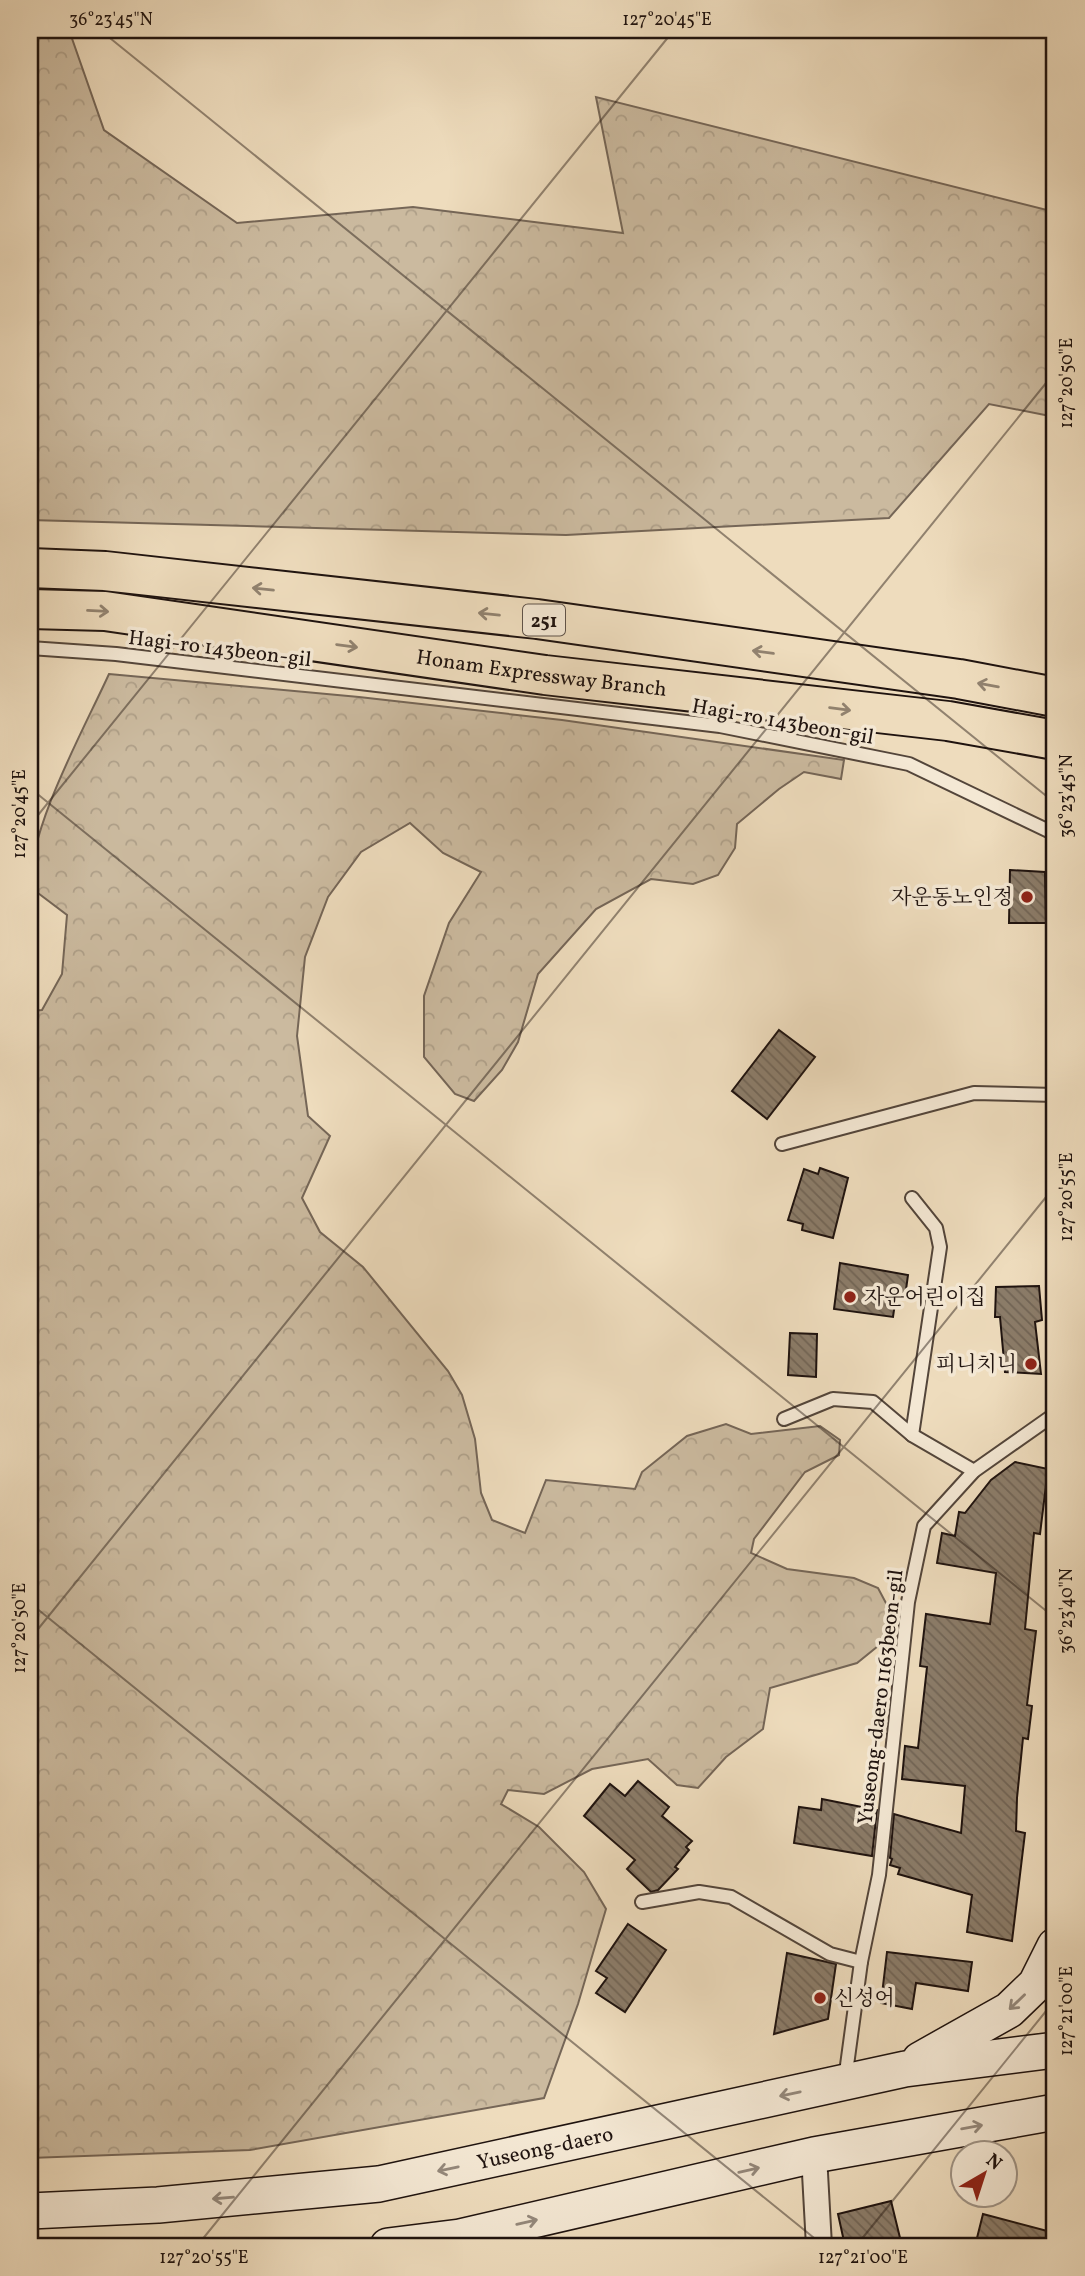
<svg xmlns="http://www.w3.org/2000/svg" width="1085" height="2276" viewBox="0 0 1085 2276" font-family="Vollkorn,'Noto Serif KR',serif">
	<style>
		.forest { fill: url(#forest-crowns); stroke: #756657; stroke-width: 2 }
		.building { fill: url(#building-back-hatch); stroke: #1f130f; stroke-width: 2 }
		.lines { fill: none; stroke-linecap: round; stroke-linejoin: round }
		.service-casing { stroke: #53453a; stroke-width: 16 }
		.minor-casing { stroke: #53453a; stroke-width: 28 }
		.secondary-casing { stroke: #1f130f; stroke-width: 38 }
		.motorway-casing { stroke: #1f130f; stroke-width: 42 }
		.service { stroke: #f4e8d4; stroke-width: 12 }
		.minor { stroke: #f4e8d4; stroke-width: 24 }
		.secondary { stroke: #f4e8d4; stroke-width: 35 }
		.motorway { stroke: #eedcbd; stroke-width: 38 }
		.oneway { stroke: #91826f }
		.oneway2 { stroke: #94887b }
		.ticks { fill: none; stroke: #1f130f; stroke-width: 2; stroke-opacity: 0.45 }
		.poi-dot { fill: #8f2418; stroke: #f4e8d4; stroke-width: 2.5 }
		.labels { text-anchor: middle; stroke-width: 7; stroke-linejoin: round; paint-order: stroke }
		.shield { fill: #f4e8d4; stroke: #5f534a; stroke-width: 2 }
		.shield-label { font-size: 19px; font-weight: bold; fill: #1f130f }
		.street-label { font-size: 21px; fill: #1f130f; stroke: #f4e8d4 }
		.poi-label { font-size: 21px; fill: #1f130f; stroke: #f4e8d4; text-anchor: end }
		.neatline { fill: none; stroke: #1f130f; stroke-width: 2.5 }
		.ticks-label { font-size: 18px; text-anchor: middle; fill: #1f130f }
	</style>
	<defs>
		<pattern id="forest-crowns" width="20" height="18" patternUnits="userSpaceOnUse" patternTransform="scale(1.75)"><rect width="20" height="18" fill="#cbba9f"/><path d="M2 6a3 3 0 1 1 6 0M12 15a3 3 0 1 1 6 0" fill="none" stroke="#ae9f88"/></pattern>
		<pattern id="building-back-hatch" width="6" height="6" patternUnits="userSpaceOnUse" patternTransform="scale(1.75)"><rect width="6" height="6" fill="#8b7c69"/><path d="M-1 5l2 2M0 0l6 6M5-1l2 2" fill="none" stroke="#716455"/></pattern>
	</defs>
	<rect width="100%" height="100%" fill="#eedcbd"/>
	<filter id="stains"><feTurbulence type="fractalNoise" baseFrequency=".00286" numOctaves="4"/><feColorMatrix values="0 0 0 0 .2 0 0 0 0 .09 0 0 0 0 .02 0 0 0 .5 -.17"/></filter>
	<radialGradient id="worn" r=".72"><stop offset=".6" stop-color="#630" stop-opacity="0"/><stop offset="1" stop-color="#630" stop-opacity=".3"/></radialGradient>
	<!-- forest -->
	<g class="forest">
		<polygon points="30,30 69,30 104,130 237,223 413,207 623,233 596,97 1055,212 1055,417 989,404 889,518 566,535 30,520"/>
		<path d="M109,674L359,697L562,720L844,760L841,779L804,772L779,789L737,824L735,848L718,875L693,884L651,879L596,909L538,974L518,1042L502,1070L474,1101L455,1094L424,1057V996L449,923L481,872L443,853L410,823L361,852L328,897L305,957L297,1036L308,1116L330,1136L302,1198L320,1232L363,1267L448,1371L462,1395L475,1439L481,1493L492,1520L525,1533L546,1480L635,1489L642,1472L687,1436L726,1424L751,1434L820,1426L840,1440L839,1455L805,1472L754,1539L751,1553L787,1569L854,1578L878,1588L887,1605L883,1642L857,1663L770,1688L763,1729L726,1757L698,1788L677,1785L648,1759L592,1769L544,1794L508,1790L501,1804L539,1827L584,1872L606,1909L578,2004L544,2098L250,2150L30,2158V1011L42,1010L62,974L67,915L30,887C30,826 83,731 109,674Z"/>
	</g>
	<!-- building -->
	<g class="building">
		<polygon points="1010,870 1045,872 1046,923 1009,923"/>
		<polygon points="779,1030 815,1057 767,1119 732,1091"/>
		<polygon points="820,1168 848,1178 833,1238 802,1230 803,1224 788,1220 804,1169 818,1174"/>
		<polygon points="840,1263 908,1275 905,1297 896,1296 893,1317 834,1309"/>
		<polygon points="1039,1286 1042,1320 1035,1322 1041,1374 1005,1372 1000,1317 995,1317 996,1287"/>
		<polygon points="790,1333 817,1334 816,1377 788,1375"/>
		<polygon points="1015,1462 1048,1469 1040,1534 1034,1533 1025,1629 1036,1631 1027,1705 1032,1706 1028,1739 1023,1738 1017,1798 1016,1831 1025,1833 1012,1941 967,1932 972,1895 898,1874 900,1868 890,1865 892,1859 890,1858 894,1814 961,1833 965,1786 902,1779 905,1746 918,1748 927,1667 920,1666 926,1614 990,1624 996,1573 937,1563 942,1533 955,1536 959,1512 965,1513 991,1480"/>
		<polygon points="638,1781 669,1807 662,1816 692,1841 686,1847 689,1850 675,1867 678,1869 658,1890 651,1892 627,1869 635,1860 584,1816 610,1784 625,1796"/>
		<polygon points="822,1799 877,1810 872,1856 794,1843 799,1807 821,1810"/>
		<polygon points="628,1924 666,1950 625,2012 596,1993 607,1978 596,1971"/>
		<polygon points="887,1952 972,1962 968,1991 916,1983 912,2009 881,2003"/>
		<polygon points="787,1953 836,1964 828,2019 774,2034"/>
		<polygon points="891,2201 902,2246 845,2246 838,2214"/>
		<polygon points="983,2214 1055,2233 1055,2246 975,2246"/>
	</g>
	<g class="lines">
		<defs>
			<g id="service">
				<polyline points="30,648 116,654 720,726 909,764 1055,834"/>
				<polyline points="782,1144 974,1093 1055,1095"/>
				<polyline points="784,1419 833,1399 873,1402 912,1435 974,1471"/>
				<polyline points="912,1435 940,1247 936,1228 912,1198"/>
				<polyline points="642,1902 699,1892 731,1897 830,1954 861,1962"/>
				<polyline points="845,2080 861,1962 879,1875 908,1602 924,1526 974,1471 1055,1414"/>
			</g>
			<polyline id="minor" points="814,2155 819,2246"/>
			<g id="secondary">
				<polyline points="920,2060 1009,2010 1036,1984 1055,1946"/>
				<path id="s1" d="M30,2211L158,2205L379,2184L905,2069L1055,2050"/>
				<polyline points="388,2246 460,2237 814,2155 1055,2112"/>
			</g>
			<g id="motorway">
				<polyline points="30,568 105,571 537,619 959,679 1055,697"/>
				<path id="s2" d="M30,609L105,611L545,675L948,721L1055,740"/>
			</g>
		</defs>
		<!-- service casing -->
		<use href="#service" class="service-casing"/>
		<!-- minor casing -->
		<use href="#minor" class="minor-casing"/>
		<!-- secondary casing -->
		<use href="#secondary" class="secondary-casing"/>
		<!-- motorway casing -->
		<use href="#motorway" class="motorway-casing"/>
		<!-- service -->
		<use href="#service" class="service"/>
		<!-- minor -->
		<use href="#minor" class="minor"/>
		<!-- secondary -->
		<use href="#secondary" class="secondary"/>
		<!-- motorway -->
		<use href="#motorway" class="motorway"/>
	</g>
	<!-- one-way arrows -->
	<defs><path id="oneway-shaft" d="M-6 0H5M1.5-3L5.5 0L1.5 3" fill="none" stroke-width="1.6" stroke-linecap="round" stroke-linejoin="round" transform="scale(1.75)"/></defs>
	<g class="oneway">
		<use href="#oneway-shaft" transform="translate(263 589) rotate(-174)"/>
		<use href="#oneway-shaft" transform="translate(98 611) rotate(3)"/>
		<use href="#oneway-shaft" transform="translate(489 614) rotate(-174)"/>
		<use href="#oneway-shaft" transform="translate(347 646) rotate(8)"/>
		<use href="#oneway-shaft" transform="translate(763 652) rotate(-172)"/>
		<use href="#oneway-shaft" transform="translate(988 685) rotate(-170)"/>
		<use href="#oneway-shaft" transform="translate(840 709) rotate(7)"/>
	</g>
	<g class="oneway2">
		<use href="#oneway-shaft" transform="translate(1017 2002) rotate(136)"/>
		<use href="#oneway-shaft" transform="translate(790 2094) rotate(168)"/>
		<use href="#oneway-shaft" transform="translate(972 2127) rotate(-10)"/>
		<use href="#oneway-shaft" transform="translate(448 2169) rotate(168)"/>
		<use href="#oneway-shaft" transform="translate(749 2170) rotate(-13)"/>
		<use href="#oneway-shaft" transform="translate(223 2198) rotate(175)"/>
		<use href="#oneway-shaft" transform="translate(527 2222) rotate(-13)"/>
	</g>
	<!-- ticks -->
	<path class="ticks" d="M100,30L1055,803M30,788L1055,1618M30,825L674,30M30,1603L824,2246M30,1639L1055,372M197,2246L1055,1186M856,2246L1055,2000"/>
	<!-- markers -->
	<g class="poi-dot">
		<circle cx="1027" cy="897" r="7"/>
		<circle cx="850" cy="1297" r="7"/>
		<circle cx="1031" cy="1364" r="7"/>
		<circle cx="820" cy="1998" r="7"/>
	</g>
	<g class="labels">
		<!-- shield labels -->
		<rect class="shield" x="523" y="604.5" width="42" height="31" rx="5"/>
		<g class="shield-label">
			<text x="544" y="627">251</text>
		</g>
		<!-- street labels -->
		<g class="street-label">
			<text transform="translate(220 648) rotate(7)" y="7">Hagi-ro 143beon-gil</text>
			<text dy="7" stroke="none"><textPath href="#s2" startOffset="516">Honam Expressway Branch</textPath></text>
			<text transform="translate(783 721) rotate(10)" y="7">Hagi-ro 143beon-gil</text>
			<text transform="translate(880 1697) rotate(-83)" y="7">Yuseong-daero 1163beon-gil</text>
			<text dy="7" stroke="none"><textPath href="#s1" startOffset="520">Yuseong-daero</textPath></text>
		</g>
		<!-- poi labels -->
		<g class="poi-label">
			<text x="1013" y="904">자운동노인정</text>
			<text x="864" y="1304" text-anchor="start">자운어린이집</text>
			<text x="1017" y="1371">피니치니</text>
			<text x="834" y="2005" text-anchor="start">신성어</text>
		</g>
	</g>
	<!-- margin -->
	<rect width="1085" height="2276" fill="none" stroke="#eedcbd" stroke-width="77"/>
	<!-- north arrow -->
	<g transform="translate(984 2174) rotate(39)"><circle r="33" fill="#f4e8d4" stroke="#9f9385" stroke-width="2"/>
	<path d="M0-5L12 26L0 18L-12 26Z" fill="#8f2418"/>
	<text y="-10" font-size="19" font-weight="bold" text-anchor="middle" fill="#1f130f">N</text>
	</g>
	<rect x="38" y="38" width="1008" height="2200" class="neatline"/>
	<g class="ticks-label">
		<text x="111" y="25">36°23'45"N</text>
		<text x="667" y="25">127°20'45"E</text>
		<text transform="translate(1066 383) rotate(-90)" y="6">127°20'50"E</text>
		<text transform="translate(1066 796) rotate(-90)" y="6">36°23'45"N</text>
		<text transform="translate(19 814) rotate(-90)" y="6">127°20'45"E</text>
		<text transform="translate(1066 1197) rotate(-90)" y="6">127°20'55"E</text>
		<text transform="translate(1066 1611) rotate(-90)" y="6">36°23'40"N</text>
		<text transform="translate(19 1628) rotate(-90)" y="6">127°20'50"E</text>
		<text transform="translate(1066 2011) rotate(-90)" y="6">127°21'00"E</text>
		<text x="204" y="2263">127°20'55"E</text>
		<text x="863" y="2263">127°21'00"E</text>
	</g>
	<rect width="100%" height="100%" filter="url(#stains)"/>
	<rect width="100%" height="100%" fill="url(#worn)"/>
</svg>
